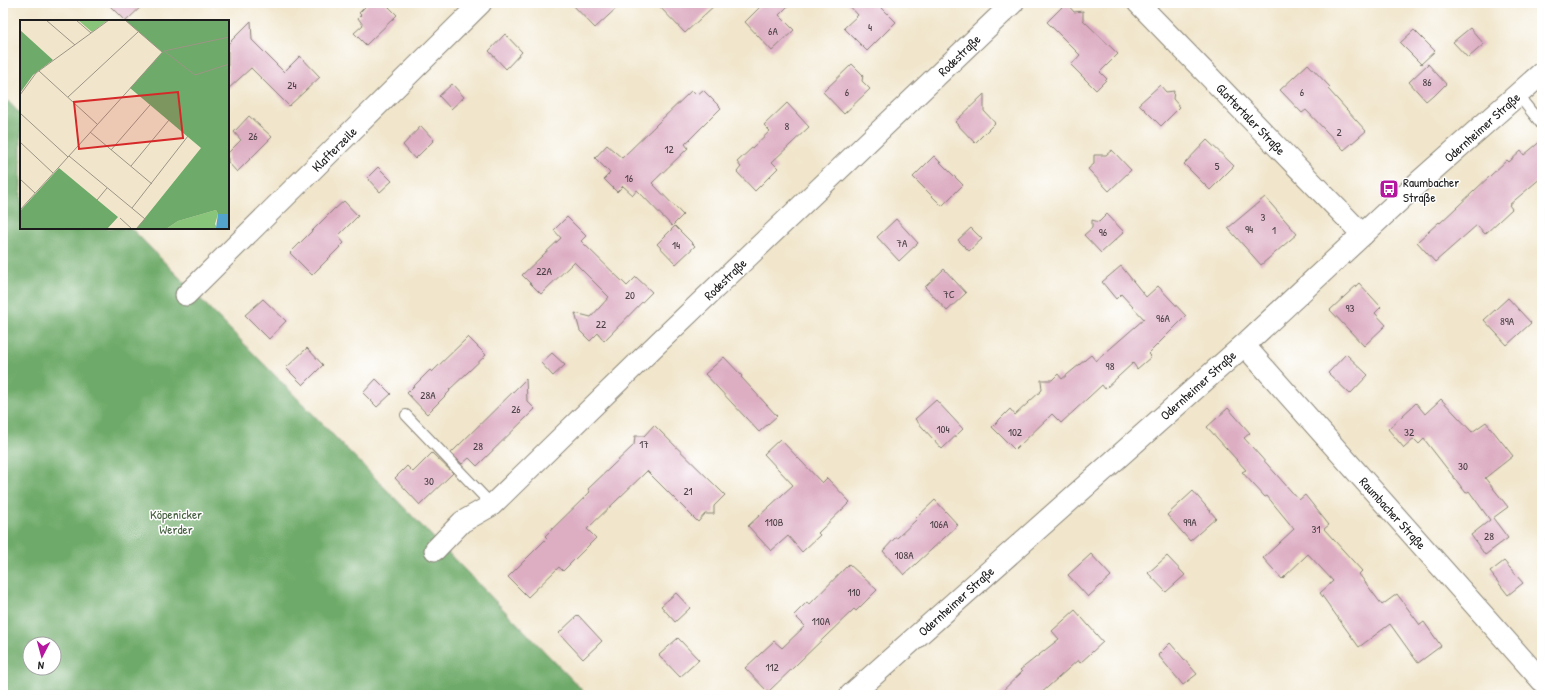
<svg xmlns="http://www.w3.org/2000/svg" width="1545" height="698" viewBox="0 0 1545 698" font-family="'Patrick Hand',sans-serif">
	<style>
		.forest { fill: #6eaa69; stroke: #456342; fill-rule: evenodd }
		.building { fill: #ddadc2 }
		.lines { fill: none; stroke-linecap: round; stroke-linejoin: round }
		.service-casing { stroke: #868174; stroke-width: 12 }
		.minor-casing { stroke: #868174; stroke-width: 23 }
		.tertiary-casing { stroke: #868174; stroke-width: 24 }
		.service { stroke: #fff; stroke-width: 10 }
		.minor { stroke: #fff; stroke-width: 21 }
		.tertiary { stroke: #fff; stroke-width: 22 }
		.labels { text-anchor: middle; stroke-width: 3; stroke-linejoin: round; paint-order: stroke }
		.number-label { font-size: 11px; fill: #4c4046 }
		.street-label { font-size: 13px; fill: #1c1c1c; stroke: #fff }
		.poi-label { font-size: 13px; fill: #1c1c1c; stroke: #fff; text-anchor: start }
		.park-label { font-size: 13px; fill: #475f41; stroke: #fff }
		.inset-road { fill: none; stroke: #9c9586; stroke-width: 1 }
		.view { fill: #d62828; fill-opacity: 0.15; stroke: #d62828; stroke-width: 2 }
		.inset-edge { fill: none; stroke: #1c1c1c; stroke-width: 2 }
	</style>
	<rect width="100%" height="100%" fill="#fff"/>
	<filter id="ink" filterUnits="userSpaceOnUse"><feTurbulence type="fractalNoise" baseFrequency=".025" numOctaves="2"/><feDisplacementMap in="SourceGraphic" scale="8" xChannelSelector="R" yChannelSelector="G"/><feConvolveMatrix kernelMatrix="1 2 1 2 8 2 1 2 1" color-interpolation-filters="sRGB"/></filter>
	<filter id="wash" filterUnits="userSpaceOnUse"><feTurbulence type="fractalNoise" baseFrequency=".012" numOctaves="4" result="noise"/><feDisplacementMap in="SourceGraphic" scale="16" xChannelSelector="R" yChannelSelector="G"/><feGaussianBlur stdDeviation="0.9" result="paint"/><feColorMatrix in="noise" values="0 0 0 0 0 0 0 0 0 0 0 0 0 0 0 0 0 1.4 0 .05"/><feComposite in="paint" operator="in"/></filter>
	<g filter="url(#wash)">
		<rect width="100%" height="100%" fill="#f1e6cc"/>
		<!-- forest -->
		<path class="forest" d="M3,96L21,115V228H131L587,695H3ZM30,644H54V668H30Z"/>
		<g id="blocks">
			<!-- building -->
			<g class="building">
				<polygon points="107,3 145,3 126,21 125,21"/>
				<polygon points="369,3 385,3 397,15 366,45 354,33 363,25 358,18 361,15 359,13"/>
				<polygon points="571,3 622,3 595,28"/>
				<polygon points="656,3 717,3 685,33"/>
				<polygon points="764,3 791,3 779,15 794,30 772,51 745,22"/>
				<polygon points="847,3 877,3 896,22 867,51 844,28 858,15"/>
				<polygon points="1066,3 1074,12 1083,11 1083,20 1118,54 1100,72 1107,79 1096,90 1071,65 1080,55 1047,22"/>
				<polygon points="251,21 252,40 284,72 300,56 320,77 289,106 251,68 228,89 228,44"/>
				<polygon points="1470,28 1484,44 1468,58 1453,42"/>
				<polygon points="1414,30 1435,51 1421,64 1400,43"/>
				<polygon points="505,34 522,52 506,69 489,51"/>
				<polygon points="852,64 863,75 862,81 870,89 844,114 823,92"/>
				<polygon points="1308,64 1330,87 1328,89 1366,131 1344,150 1306,110 1302,113 1280,90"/>
				<polygon points="1428,64 1446,84 1434,96 1433,95 1426,101 1409,82"/>
				<polygon points="452,84 464,97 451,109 439,96"/>
				<polygon points="1160,85 1166,92 1174,91 1173,99 1180,107 1161,126 1139,104"/>
				<polygon points="692,90 697,95 703,90 721,108 685,144 688,148 652,183 683,215 672,226 637,190 633,195 623,186 617,192 604,179 610,173 595,158 607,145 622,158"/>
				<polygon points="984,94 984,111 995,123 975,143 955,122"/>
				<polygon points="787,103 809,127 772,162 778,168 755,191 737,172 741,167 737,162 770,131 764,125"/>
				<polygon points="249,116 272,137 237,172 228,162 228,153 241,140 234,132"/>
				<polygon points="421,126 434,140 415,159 403,145"/>
				<polygon points="1207,140 1234,166 1210,190 1184,164"/>
				<polygon points="1542,140 1542,177 1509,205 1512,209 1485,234 1477,225 1435,262 1417,242 1439,222 1440,223 1507,160 1509,162 1521,151 1524,155"/>
				<polygon points="1112,150 1131,170 1109,191 1088,169 1094,164 1094,155 1106,155"/>
				<polygon points="934,156 963,185 942,206 913,177"/>
				<polygon points="378,167 392,181 380,192 367,178"/>
				<polygon points="1265,197 1297,234 1261,265 1228,228"/>
				<polygon points="344,201 358,216 338,236 344,243 312,275 290,253 335,208 335,209"/>
				<polygon points="1107,214 1124,232 1101,253 1084,235 1092,228 1092,220 1099,222"/>
				<polygon points="567,217 586,236 581,241 627,286 636,277 652,292 604,341 598,333 590,341 580,331 575,313 591,317 609,297 574,262 541,294 522,275 561,238 554,230"/>
				<polygon points="896,219 918,243 899,261 877,237"/>
				<polygon points="675,226 695,246 676,264 657,244"/>
				<polygon points="971,228 982,239 969,251 958,240"/>
				<polygon points="1121,266 1146,297 1158,286 1186,316 1148,354 1151,357 1137,369 1133,363 1105,389 1102,385 1061,423 1052,414 1015,450 992,427 1010,409 1015,415 1042,390 1041,380 1052,380 1058,374 1062,379 1091,355 1096,361 1144,319 1121,294 1116,299 1102,282"/>
				<polygon points="944,269 966,293 947,311 925,287"/>
				<polygon points="1359,283 1381,307 1375,313 1386,325 1364,346 1330,310"/>
				<polygon points="1508,298 1531,323 1507,345 1484,320"/>
				<polygon points="263,299 286,321 269,339 245,315"/>
				<polygon points="468,337 486,355 449,390 450,391 427,414 407,393 430,370 432,372"/>
				<polygon points="307,348 323,365 303,385 286,368"/>
				<polygon points="552,353 565,365 553,376 541,363"/>
				<polygon points="1346,354 1368,375 1350,394 1328,373"/>
				<polygon points="724,357 742,376 741,377 777,416 759,432 705,374"/>
				<polygon points="376,379 391,394 377,407 363,393"/>
				<polygon points="526,379 527,401 535,409 477,466 469,458 462,464 451,453"/>
				<polygon points="1441,399 1472,432 1486,422 1513,456 1485,478 1508,507 1493,518 1508,538 1485,555 1471,535 1490,520 1469,491 1466,493 1424,439 1419,444 1414,439 1404,448 1388,429 1416,403 1425,414"/>
				<polygon points="936,400 963,429 942,449 915,419"/>
				<polygon points="1228,408 1250,433 1244,438 1299,500 1305,495 1329,525 1324,529 1362,571 1359,574 1382,605 1397,594 1420,625 1424,622 1441,646 1418,663 1390,624 1359,647 1320,593 1333,581 1308,554 1282,579 1263,558 1294,529 1267,496 1265,497 1242,472 1246,470 1207,427"/>
				<polygon points="654,425 725,495 714,506 714,514 705,514 698,522 647,471 587,529 596,538 563,571 559,567 528,597 508,577 547,538 545,536 590,492 588,489 634,445 635,436 644,436"/>
				<polygon points="780,439 822,483 827,478 850,502 818,533 820,535 802,552 788,536 771,551 748,526 793,485 764,454"/>
				<polygon points="432,453 453,473 420,505 395,478 407,466 413,472"/>
				<polygon points="1193,491 1216,518 1190,541 1167,515"/>
				<polygon points="935,500 958,525 904,575 883,551 895,538 897,538 916,520 915,519"/>
				<polygon points="1091,554 1111,576 1088,597 1068,575"/>
				<polygon points="1167,556 1185,575 1166,592 1148,573"/>
				<polygon points="1504,561 1523,583 1508,595 1490,572"/>
				<polygon points="849,564 877,590 856,611 854,609 768,692 745,668 774,641 782,648 805,626 794,615 807,602 809,605"/>
				<polygon points="676,593 690,608 675,622 661,606"/>
				<polygon points="1075,610 1103,642 1080,663 1078,660 1039,695 998,695 1022,672 1020,670 1059,639 1052,631"/>
				<polygon points="578,615 602,641 583,659 559,633"/>
				<polygon points="678,638 699,660 680,677 659,655"/>
				<polygon points="1170,643 1197,674 1183,685 1158,655"/>
			</g>
		</g>
	</g>
	<g filter="url(#ink)">
		<use href="#blocks" fill-opacity="0" stroke="#868174" stroke-width="1"/>
		<g class="lines">
			<defs>
				<g id="service">
					<polyline points="1518,95 1542,125"/>
					<polyline points="406,415 492,505"/>
				</g>
				<g id="minor">
					<polyline points="1138,3 1363,235"/>
					<polyline points="186,295 481,3"/>
					<polyline points="1244,345 1542,681"/>
					<polyline points="435,550 462,522 492,505 659,342 1013,3"/>
				</g>
				<polyline id="tertiary" points="851,695 1244,345 1419,182 1542,73"/>
			</defs>
			<!-- service casing -->
			<use href="#service" class="service-casing"/>
			<!-- minor casing -->
			<use href="#minor" class="minor-casing"/>
			<!-- tertiary casing -->
			<use href="#tertiary" class="tertiary-casing"/>
			<!-- service -->
			<use href="#service" class="service"/>
			<!-- minor -->
			<use href="#minor" class="minor"/>
			<!-- tertiary -->
			<use href="#tertiary" class="tertiary"/>
		</g>
	</g>
	<!-- icons -->
	<defs>
		<symbol id="bus-square" viewBox="-11 -11 22 22"><rect x="-9" y="-9" width="18" height="18" rx="4" fill="#b5179e" stroke="#fff"/><path d="M-5-6H5V4H4V6H2V4H-2V6H-4V4H-5ZM-3.5-4V0h7V-4ZM-3.5 1.2v1.5H-2V1.2ZM2 1.2v1.5H3.5V1.2Z" fill="#fff"/></symbol>
	</defs>
	<g fill-rule="evenodd">
		<use href="#bus-square" x="1378" y="178" width="22" height="22"/>
	</g>
	<g class="labels">
		<!-- number labels -->
		<g class="number-label">
			<text x="870" y="31">4</text>
			<text x="773" y="35">6A</text>
			<text x="1427" y="86">86</text>
			<text x="292" y="89">24</text>
			<text x="847" y="96">6</text>
			<text x="1302" y="96">6</text>
			<text x="787" y="130">8</text>
			<text x="1339" y="136">2</text>
			<text x="253" y="140">26</text>
			<text x="669" y="153">12</text>
			<text x="1217" y="170">5</text>
			<text x="629" y="182">16</text>
			<text x="1263" y="221">3</text>
			<text x="1249" y="233">94</text>
			<text x="1274" y="234">1</text>
			<text x="1103" y="236">96</text>
			<text x="902" y="247">7A</text>
			<text x="676" y="249">14</text>
			<text x="544" y="275">22A</text>
			<text x="949" y="298">7C</text>
			<text x="630" y="299">20</text>
			<text x="1350" y="312">93</text>
			<text x="1163" y="322">96A</text>
			<text x="1507" y="325">89A</text>
			<text x="601" y="328">22</text>
			<text x="1110" y="370">98</text>
			<text x="428" y="399">28A</text>
			<text x="516" y="413">26</text>
			<text x="943" y="433">104</text>
			<text x="1015" y="436">102</text>
			<text x="1409" y="436">32</text>
			<text x="644" y="448">17</text>
			<text x="478" y="450">28</text>
			<text x="1463" y="470">30</text>
			<text x="429" y="485">30</text>
			<text x="688" y="495">21</text>
			<text x="774" y="526">110B</text>
			<text x="1190" y="526">99A</text>
			<text x="939" y="528">106A</text>
			<text x="1316" y="533">31</text>
			<text x="1489" y="540">28</text>
			<text x="904" y="559">108A</text>
			<text x="854" y="596">110</text>
			<text x="821" y="625">110A</text>
			<text x="772" y="671">112</text>
		</g>
		<!-- street labels -->
		<g class="street-label">
			<text transform="translate(959 55) rotate(-44)" y="5">Rodestraße</text>
			<text transform="translate(1251 119) rotate(46)" y="5">Glottertaler Straße</text>
			<text transform="translate(1482 127) rotate(-42)" y="5">Odernheimer Straße</text>
			<text transform="translate(334 149) rotate(-45)" y="5">Klafterzeile</text>
			<text transform="translate(725 279) rotate(-44)" y="5">Rodestraße</text>
			<text transform="translate(1198 385) rotate(-42)" y="5">Odernheimer Straße</text>
			<text transform="translate(1393 513) rotate(48)" y="5">Raumbacher Straße</text>
			<text transform="translate(956 601) rotate(-42)" y="5">Odernheimer Straße</text>
		</g>
		<!-- poi labels -->
		<g class="poi-label">
			<text x="1403" y="187">Raumbacher<tspan x="1403" dy="15">Straße</tspan></text>
		</g>
		<!-- park labels -->
		<g class="park-label">
			<text x="176" y="519">Köpenicker<tspan x="176" dy="15">Werder</tspan></text>
		</g>
	</g>
	<!-- overview -->
	<g transform="translate(20 20)">
		<rect width="209" height="209" fill="#f1e6cc"/>
		<path d="M58,0H88L72,12ZM196,190L198,194L195,204L197,208L202,209H146L158,201Z" fill="#88c479"/>
		<path d="M105,0H209V194H198L196,190L158,201L146,209H116L181,128L110,68L142,32ZM0,10L33,40L13,55L0,73ZM39,148L98,197L87,209H3L0,207V191Z" fill="#6eaa69"/>
		<path d="M198,194H209V209L196,208Z" fill="#52a4cc"/>
		<path class="inset-road" d="M26,0L55,25M56,0L71,13M105,0L142,32M144,31L175,55L209,44M19,51L77,104M0,75L16,53L89,0M48,77L118,12M0,93L48,137M70,112L132,164M0,122L33,153M91,130L130,85M49,136L125,199L116,209M111,146L149,100M0,159L15,173M77,180L87,168M112,188L168,116M0,190L144,31L209,17M100,198L112,209"/>
		<path class="view" d="M158,72L163,118L59,129L54,82Z"/>
		<rect width="209" height="209" class="inset-edge"/>
	</g>
	<!-- margin -->
	<rect width="1545" height="698" fill="none" stroke="#fff" stroke-width="16"/>
	<!-- north arrow -->
	<g transform="translate(42 656) rotate(186)"><circle r="19" fill="#ffffff" stroke="#a4a4a4"/>
	<path d="M0-3L7 15L0 10L-7 15Z" fill="#b5179e"/>
	<text y="-6" font-size="11" font-weight="bold" text-anchor="middle" fill="#1c1c1c">N</text>
	</g>
</svg>
